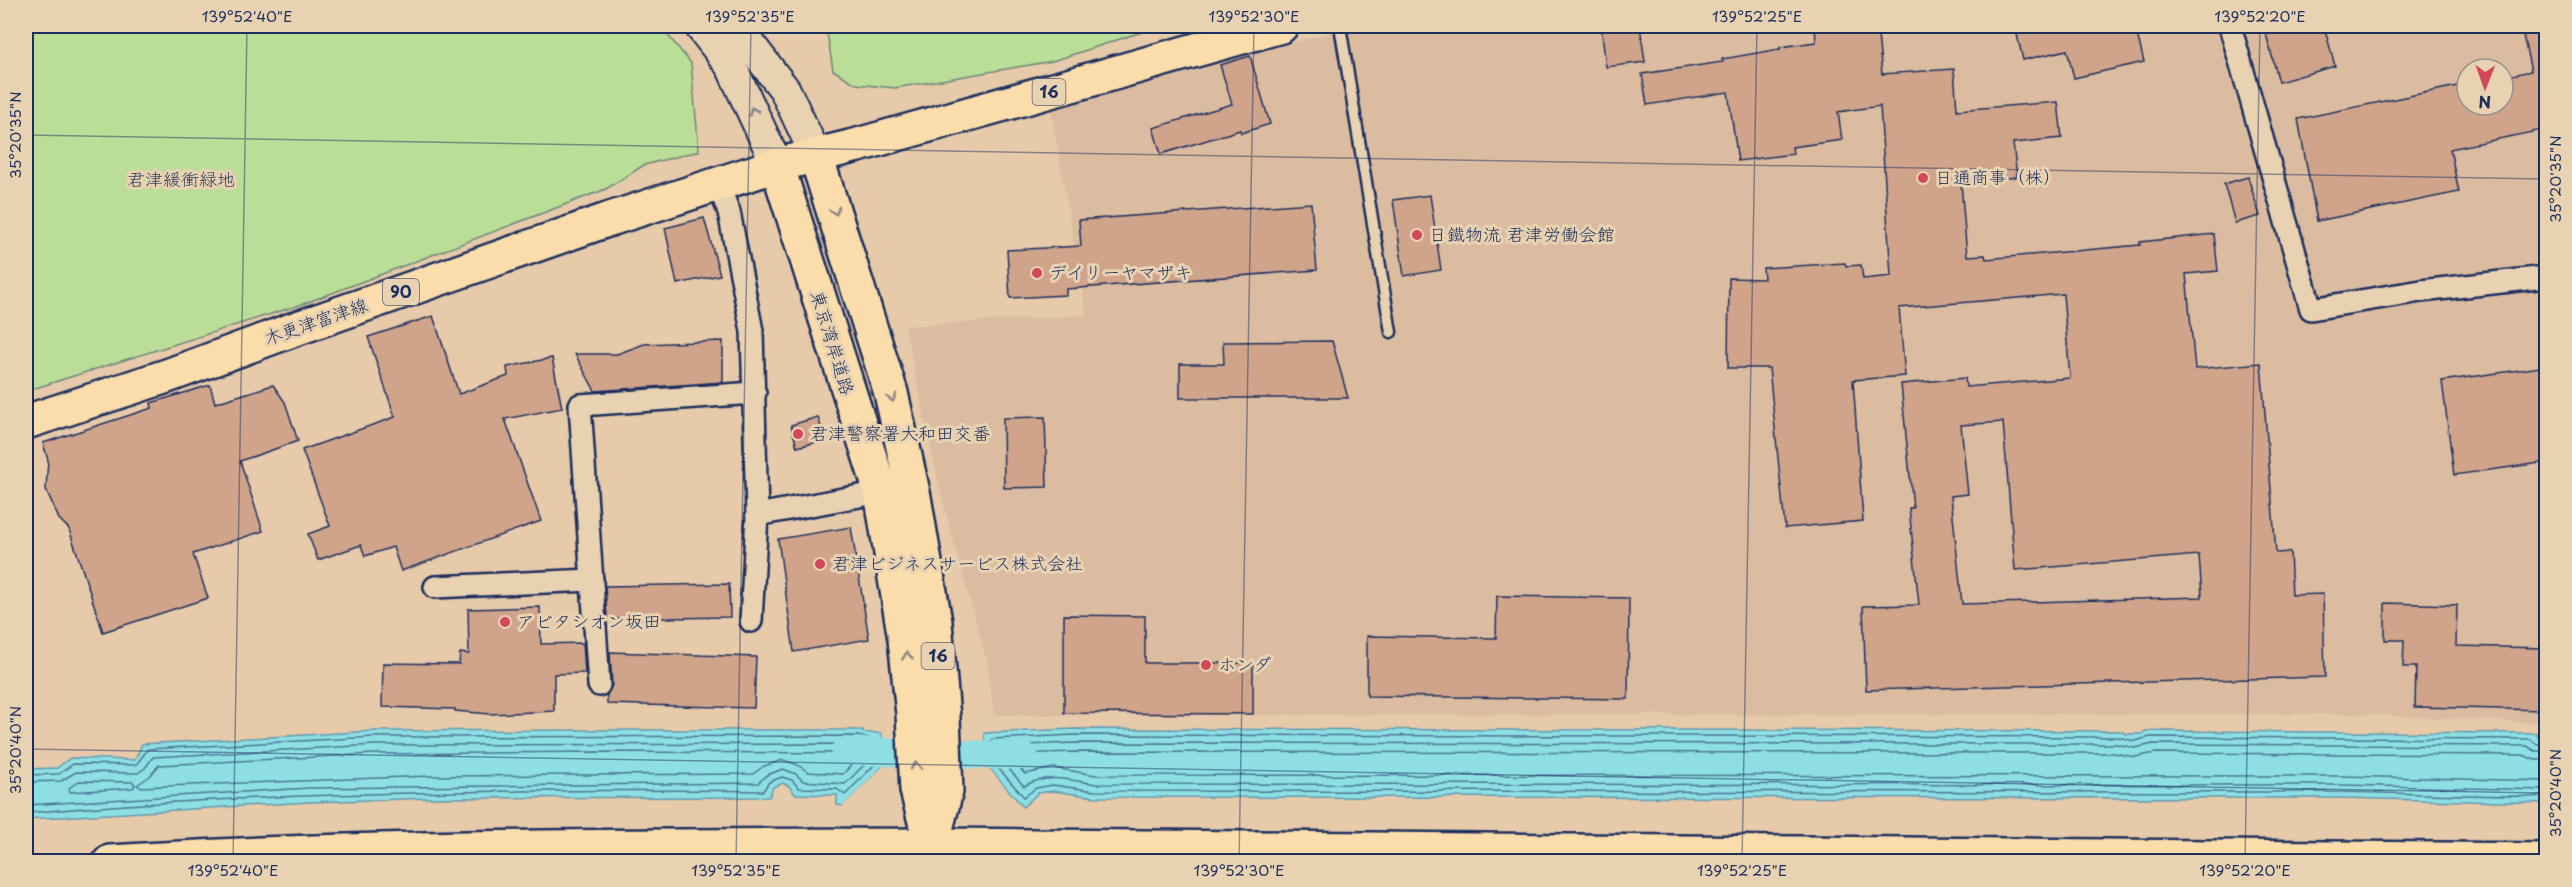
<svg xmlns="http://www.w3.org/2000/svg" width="2572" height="887" viewBox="0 0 2572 887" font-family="'Playpen Sans','Klee One',sans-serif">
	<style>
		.built { fill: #dbbca0; fill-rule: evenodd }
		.green { fill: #badd97; stroke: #6a867a; stroke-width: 1.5 }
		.water { fill: #8edfe4; stroke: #6099ae; stroke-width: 1.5 }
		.pier { fill: #e6caaa }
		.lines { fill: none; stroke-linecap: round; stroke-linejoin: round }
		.shore { stroke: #497594; stroke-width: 1.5 }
		.canal { stroke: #8edfe4; stroke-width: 28 }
		.building { fill: #d0a48b; stroke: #1b2f5e; stroke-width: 1.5; fill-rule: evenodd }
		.lane-casing { stroke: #1b2f5e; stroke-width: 15 }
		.street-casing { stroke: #1b2f5e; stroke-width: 26 }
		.secondary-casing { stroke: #1b2f5e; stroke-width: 34 }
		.primary-casing { stroke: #1b2f5e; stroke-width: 38 }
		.highway-casing { stroke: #1b2f5e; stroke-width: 38 }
		.lane { stroke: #e8d2b1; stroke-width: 10 }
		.street { stroke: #e8d2b1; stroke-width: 21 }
		.secondary { stroke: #e8d2b1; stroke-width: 30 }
		.primary { stroke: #fbddab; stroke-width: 33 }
		.highway { stroke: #fbddab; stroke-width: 33 }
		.oneway { stroke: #828088 }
		.oneway2 { stroke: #8b8684 }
		.ticks { fill: none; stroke: #1b2f5e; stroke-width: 1.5; stroke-opacity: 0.45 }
		.poi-dot { fill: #d1495b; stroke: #e8d2b1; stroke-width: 2 }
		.labels { text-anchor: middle; stroke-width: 6; stroke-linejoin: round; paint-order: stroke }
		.shield { fill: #e8d2b1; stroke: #586077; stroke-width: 1.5 }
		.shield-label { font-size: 16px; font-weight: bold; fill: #1b2f5e }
		.poi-label { font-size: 18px; fill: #1b2f5e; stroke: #e8d2b1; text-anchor: start }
		.park-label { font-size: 18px; fill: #2b4064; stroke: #e8d2b1 }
		.street-label { font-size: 18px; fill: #1b2f5e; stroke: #e8d2b1 }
		.neatline { fill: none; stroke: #1b2f5e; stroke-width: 2 }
		.ticks-label { font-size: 15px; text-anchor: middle; fill: #1b2f5e }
	</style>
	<rect width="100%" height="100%" fill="#e6caaa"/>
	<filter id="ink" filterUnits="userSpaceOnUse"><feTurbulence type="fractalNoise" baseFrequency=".0167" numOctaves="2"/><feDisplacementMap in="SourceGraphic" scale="12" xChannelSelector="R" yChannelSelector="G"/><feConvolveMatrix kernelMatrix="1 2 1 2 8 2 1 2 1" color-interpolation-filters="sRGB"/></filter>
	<g filter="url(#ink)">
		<!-- built -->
		<path class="built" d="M1354,26H2546V723L2354,714L994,715L987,662L942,499L905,326L1086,315L1051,109ZM2467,69H2503V105H2467Z"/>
		<!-- green -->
		<g class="green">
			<polygon points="26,26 660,26 691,63 699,151 644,165 606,189 303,304 26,391"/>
			<polygon points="826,26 1160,26 1053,61 895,88 856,84 833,70"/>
		</g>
		<!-- water -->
		<g class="water">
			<polygon points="1073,729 2120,731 2127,734 2143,734 2145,731 2537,733 2538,738 2546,738 2546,803 2341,798 1095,797 1054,791 1038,793 1023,807 984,762 984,733"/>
			<polygon points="595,730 863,730 864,733 882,733 885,764 844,806 837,805 837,795 795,794 789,786 783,783 773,787 769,797 432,798 310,802 26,819 26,769 57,768 70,758 135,760 142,744 375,731"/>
		</g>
		<!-- pier -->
		<g class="pier">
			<polygon points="882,730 885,732 887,766 846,808 841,808 885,764"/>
			<polygon points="984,730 984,762 1024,810 1021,809 981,764 981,733"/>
		</g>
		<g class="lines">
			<!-- shore -->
			<g class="shore">
				<polyline points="2546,744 2537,744 2530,739 2150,737 2135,741 2118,737 1074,735 992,739 990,742 990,759 1024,797 1036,788 1053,785 1095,791 2341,792 2546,797"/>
				<path d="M2546,751H2535L2527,746L2153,744L2135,748L2116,744L1074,743L1000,746L998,748L997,756L1024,786C1046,773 1071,780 1096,784L2341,785L2546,790"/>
				<polygon points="595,752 853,753 859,757 843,774 808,772 798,765 783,760 764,766 753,774 431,776 140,787 137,785 150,776 159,765 375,754"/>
				<polyline points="2546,760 2535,760 2523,755 2155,753 2135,757 2114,753 1074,752 1013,754 1010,758 1025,774 1054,768 1096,775 2341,776 2546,781"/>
				<path d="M26,775L59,774L73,764L136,765L148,749L375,737L858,736L876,740L878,761L845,795L837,789L799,788L792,780L782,777L769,782L763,791C683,789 603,791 523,791C357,793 191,798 26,813"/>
				<polygon points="79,781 133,782 135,785 133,788 70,792 69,788"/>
				<polyline points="26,782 61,781 76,772 138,773 145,768 153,757 375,745 855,744 869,748 871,758 845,784 803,781 796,774 783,769 767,775 758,783 309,788 26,805"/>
			</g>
			<!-- canal -->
			<polyline class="canal" points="845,751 1024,756"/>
		</g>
		<!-- building -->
		<g class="building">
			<polygon points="1601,26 1640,26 1645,62 1606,67"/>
			<path d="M1815,26H1877L1882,74L1954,69L1957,110L2058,102L2062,138L2013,143L2017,177L1961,183L1967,256L1985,255L1986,259L2140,245V242L2214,234L2218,271L2186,274L2195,369L2261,363L2276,553L2290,552L2292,595L2323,594L2325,677L1866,690L1863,606L1919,605L1909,508H1913L1901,384L1965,378L1966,387L2070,378L2063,294L1899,308L1905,376L1853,380L1863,521L1785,528L1769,368H1728L1729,278L1764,279L1763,268L1845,263L1846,266L1861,265L1863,279L1891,276L1880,106L1838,112L1842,140L1792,147L1793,154L1738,161L1728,92L1647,105L1642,74L1723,62L1722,59L1780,49V47L1816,42ZM2003,422L2015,570L2199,555L2202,597L1962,604L1951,496L1968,494L1961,425Z"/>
			<polygon points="2015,26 2135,26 2144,62 2074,78 2067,50 2023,60"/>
			<polygon points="2276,26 2324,26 2335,66 2279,82 2266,34 2277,31"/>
			<polygon points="2521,26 2547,26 2547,129 2450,149 2459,192 2317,221 2298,119 2467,84 2467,105 2503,105 2503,77 2531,71"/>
			<polygon points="1250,56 1270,124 1241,133 1240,130 1161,154 1153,128 1232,104 1220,65"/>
			<polygon points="2248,177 2260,216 2235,223 2224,184"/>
			<polygon points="1430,195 1441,270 1404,276 1393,200"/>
			<polygon points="1311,203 1317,270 1066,289 1066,295 1010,298 1007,250 1081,246 1079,220"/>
			<polygon points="704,218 720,275 677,284 665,228"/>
			<polygon points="433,316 459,394 508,376 507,367 552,358 562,408 505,419 541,521 401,571 393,547 365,556 361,545 318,560 308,534 330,526 302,450 395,417 368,337"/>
			<polygon points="723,341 723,382 595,391 575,354 617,354 644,344"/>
			<polygon points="1332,341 1348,398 1180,398 1180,364 1224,364 1223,342"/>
			<polygon points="2547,366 2547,462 2454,475 2442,381"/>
			<polygon points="210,385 215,403 273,385 285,402 298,441 240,461 263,531 193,554 208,598 103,632 69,529 59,519 46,489 48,460 43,443 152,408 151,403"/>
			<polygon points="818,417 825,440 797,447 791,425"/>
			<polygon points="1045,417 1047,487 1004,488 1003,418"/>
			<polygon points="851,527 869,639 794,652 778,539"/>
			<polygon points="729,584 730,617 607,619 605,586"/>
			<polygon points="1497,596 1629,598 1628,699 1367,696 1367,636 1496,638"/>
			<polygon points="2385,603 2457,605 2456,646 2545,648 2544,710 2415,707 2416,667 2403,667 2404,640 2385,640"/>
			<polygon points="540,607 541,644 583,643 585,673 554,674 554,711 490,714 455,711 455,709 382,707 383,663 459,664 460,653 469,654 468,609"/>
			<polygon points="1064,615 1145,616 1145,663 1253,663 1253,714 1064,713"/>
			<polygon points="610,652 756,657 754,708 607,704 607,695 612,685"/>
		</g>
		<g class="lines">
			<defs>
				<polyline id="lane" points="1340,26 1391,332"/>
				<g id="street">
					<polyline points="2230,26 2311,309 2421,291 2546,277"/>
					<polyline points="718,184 729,212 752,331 757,515 751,621"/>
					<polyline points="757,515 881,492"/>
					<polyline points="435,587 592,580"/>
					<polyline points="599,685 580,405 755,393"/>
				</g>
				<g id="secondary">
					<polyline points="700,26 731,66 777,165"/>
					<polyline points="736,26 785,90 816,156"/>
				</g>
				<g id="primary">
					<polyline points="26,422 167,376 292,330 610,219 777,165"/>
					<polyline points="931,845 2546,860"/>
				</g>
				<g id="highway">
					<polyline points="816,156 891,393 914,497 935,622 943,718 946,791 932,844"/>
					<path d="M110,862C383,844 657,846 931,845"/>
					<polyline points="932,862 931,845 917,790 913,714 905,639 881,492 777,165 858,145 1281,26"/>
				</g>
			</defs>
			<!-- lane casing -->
			<use href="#lane" class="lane-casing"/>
			<!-- street casing -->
			<use href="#street" class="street-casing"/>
			<!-- secondary casing -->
			<use href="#secondary" class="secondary-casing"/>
			<!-- primary casing -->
			<use href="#primary" class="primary-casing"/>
			<!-- highway casing -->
			<use href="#highway" class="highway-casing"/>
			<!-- lane -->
			<use href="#lane" class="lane"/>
			<!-- street -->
			<use href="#street" class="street"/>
			<!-- secondary -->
			<use href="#secondary" class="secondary"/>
			<!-- primary -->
			<use href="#primary" class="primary"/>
			<!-- highway -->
			<use href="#highway" class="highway"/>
		</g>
		<!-- one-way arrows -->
		<defs><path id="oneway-chevron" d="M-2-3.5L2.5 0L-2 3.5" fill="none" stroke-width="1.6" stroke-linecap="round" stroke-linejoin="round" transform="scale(1.5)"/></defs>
		<use class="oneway" href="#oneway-chevron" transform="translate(753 111) rotate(-114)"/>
		<g class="oneway2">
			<use href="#oneway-chevron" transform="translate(835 211) rotate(72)"/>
			<use href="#oneway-chevron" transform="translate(892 398) rotate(76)"/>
			<use href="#oneway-chevron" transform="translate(907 656) rotate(-96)"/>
			<use href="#oneway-chevron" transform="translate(916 766) rotate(-93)"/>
		</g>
	</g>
	<!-- ticks -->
	<path class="ticks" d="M26,135L2546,179M26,749L2546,793M233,862L247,26M736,862L751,26M1239,862L1254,26M1742,862L1757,26M2245,862L2260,26"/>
	<!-- markers -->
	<g class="poi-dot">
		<circle cx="1923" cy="178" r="6"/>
		<circle cx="1417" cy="235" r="6"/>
		<circle cx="1037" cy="273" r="6"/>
		<circle cx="798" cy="434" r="6"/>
		<circle cx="820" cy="564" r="6"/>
		<circle cx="505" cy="622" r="6"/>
		<circle cx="1206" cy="665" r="6"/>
	</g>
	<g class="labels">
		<!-- shield labels -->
		<g class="shield">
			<rect x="1032.5" y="79" width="33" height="26" rx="4.5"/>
			<rect x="383" y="279" width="36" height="26" rx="4.5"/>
			<rect x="921.5" y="643" width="33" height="26" rx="4.5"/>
		</g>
		<g class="shield-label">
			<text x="1049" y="98">16</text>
			<text x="401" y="298">90</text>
			<text x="938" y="662">16</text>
		</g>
		<!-- poi labels -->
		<g class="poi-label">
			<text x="1935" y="184">日通商事（株）</text>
			<text x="1429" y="241">日鐵物流 君津労働会館</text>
			<text x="1049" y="279">デイリーヤマザキ</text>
			<text x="810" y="440">君津警察署大和田交番</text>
			<text x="832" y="570">君津ビジネスサービス株式会社</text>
			<text x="517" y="628">アビタシオン坂田</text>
			<text x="1218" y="671">ホンダ</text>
		</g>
		<!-- park labels -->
		<g class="park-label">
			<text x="181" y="186">君津緩衝緑地</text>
		</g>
		<!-- street labels -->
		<g class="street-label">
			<text transform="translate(316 322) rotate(-19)" y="6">木更津富津線</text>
			<text transform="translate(832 343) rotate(73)" y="6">東京湾岸道路</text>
		</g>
	</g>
	<!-- margin -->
	<rect width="2572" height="887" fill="none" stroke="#e8d2b1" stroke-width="66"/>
	<!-- north arrow -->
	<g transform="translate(2485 87) rotate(181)"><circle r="28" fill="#e8d2b1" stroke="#969190" stroke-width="1.5"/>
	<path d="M0-4.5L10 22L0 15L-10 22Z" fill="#d1495b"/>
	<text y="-9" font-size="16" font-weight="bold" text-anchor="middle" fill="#1b2f5e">N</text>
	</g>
	<rect x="33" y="33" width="2506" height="821" class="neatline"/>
	<g class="ticks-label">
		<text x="247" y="22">139°52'40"E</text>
		<text x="750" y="22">139°52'35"E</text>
		<text x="1254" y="22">139°52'30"E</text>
		<text x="1757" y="22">139°52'25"E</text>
		<text x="2260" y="22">139°52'20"E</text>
		<text transform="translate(16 135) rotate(-90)" y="5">35°20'35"N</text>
		<text transform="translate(2556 179) rotate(-90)" y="5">35°20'35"N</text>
		<text transform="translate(16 750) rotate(-90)" y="5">35°20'40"N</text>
		<text transform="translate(2556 793) rotate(-90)" y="5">35°20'40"N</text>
		<text x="233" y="876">139°52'40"E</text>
		<text x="736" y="876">139°52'35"E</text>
		<text x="1239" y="876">139°52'30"E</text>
		<text x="1742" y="876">139°52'25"E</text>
		<text x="2245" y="876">139°52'20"E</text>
	</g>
</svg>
